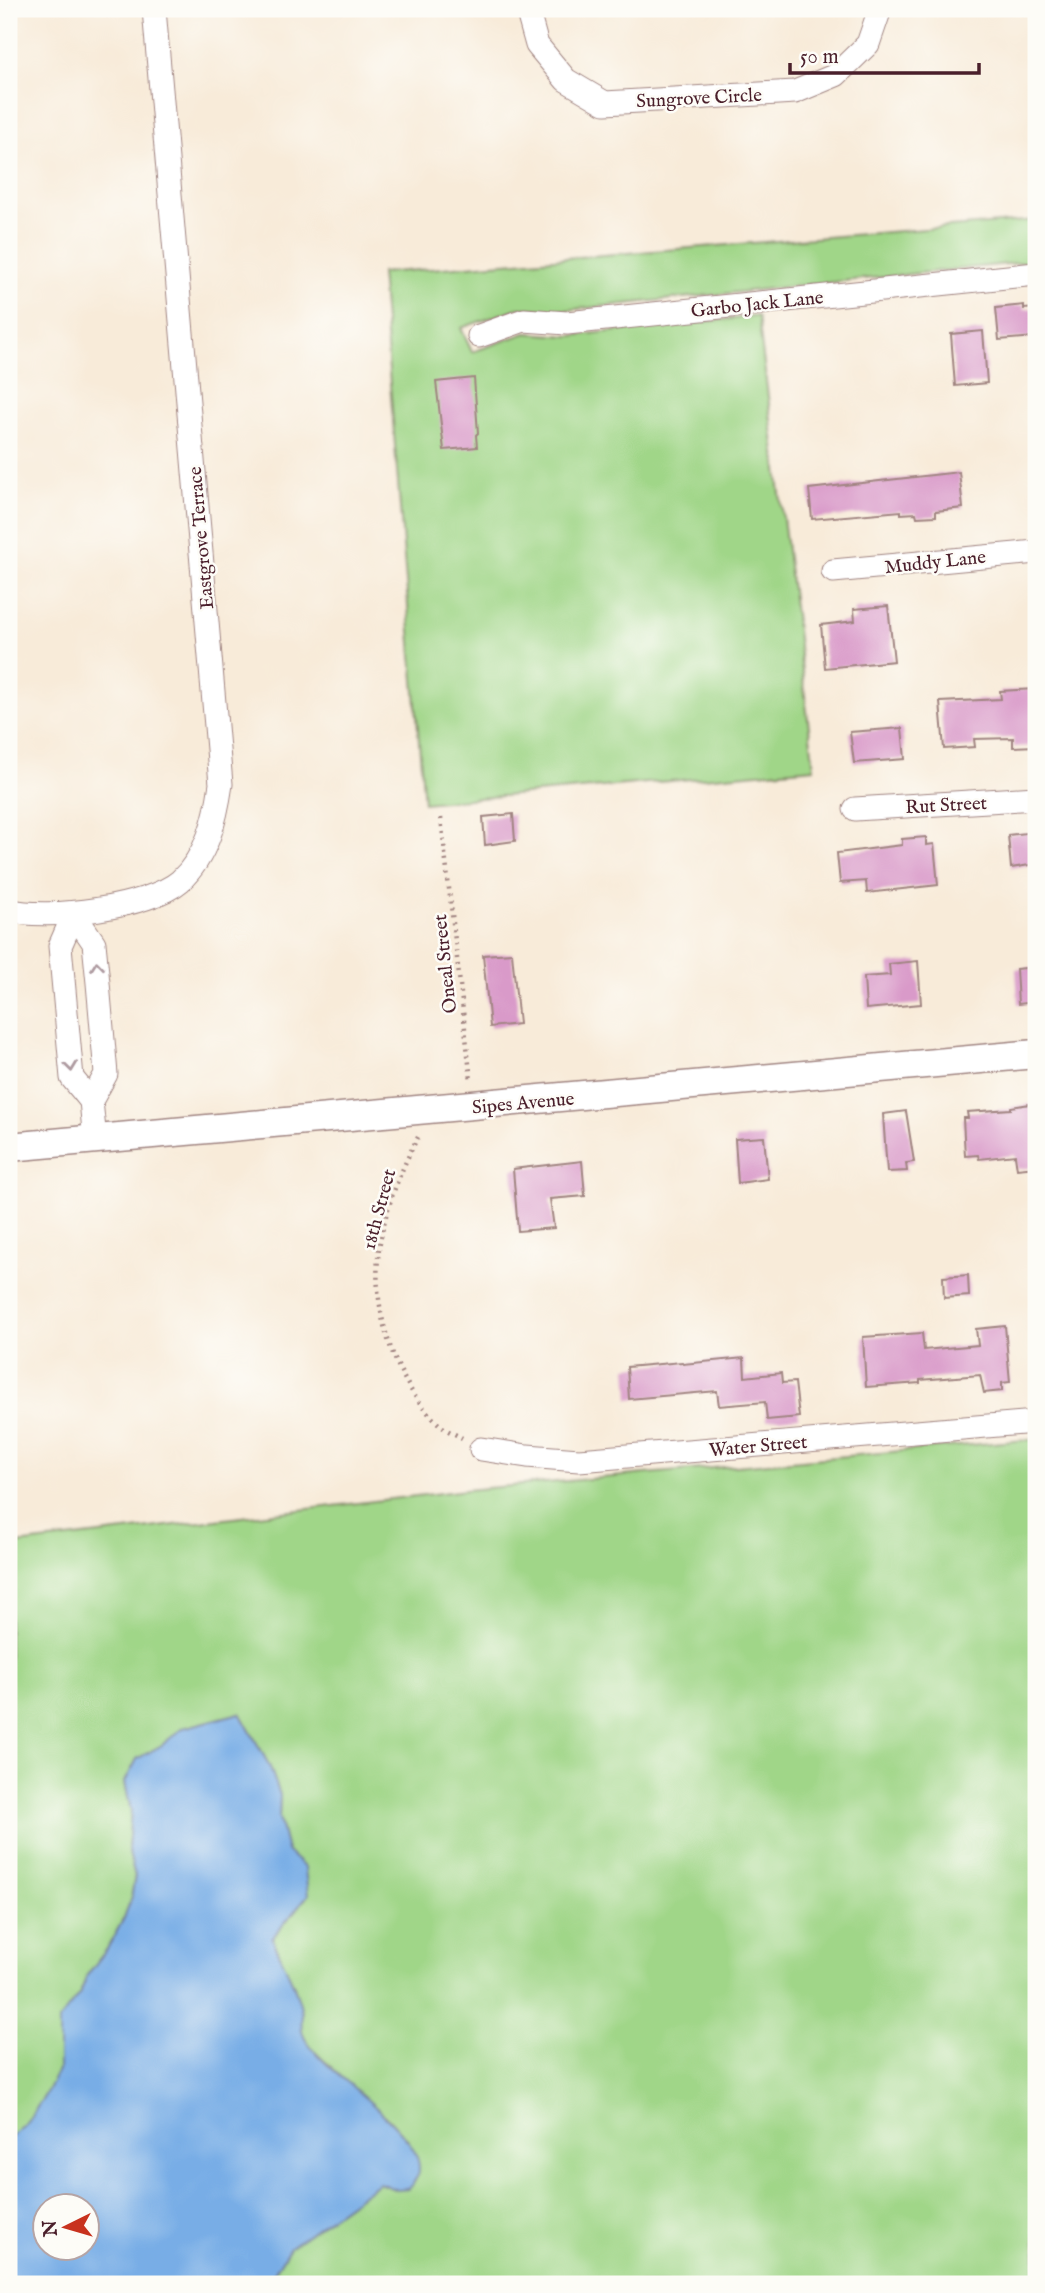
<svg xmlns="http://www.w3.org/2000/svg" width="1045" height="2293" viewBox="0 0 1045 2293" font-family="'IM FELL English',serif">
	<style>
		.green { fill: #a0d688; stroke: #757a5a; stroke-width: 2 }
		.water { fill: #78ade6; stroke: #616688; stroke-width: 2; fill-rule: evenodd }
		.building { fill: #d99ac9 }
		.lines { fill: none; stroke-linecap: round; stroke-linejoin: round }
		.minor-casing { stroke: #a18582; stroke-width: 25 }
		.tertiary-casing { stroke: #a18582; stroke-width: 31 }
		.path { stroke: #a18582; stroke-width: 4.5; stroke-dasharray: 2 5; stroke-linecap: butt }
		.minor { stroke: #fff; stroke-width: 23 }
		.tertiary { stroke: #fff; stroke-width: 28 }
		.oneway { stroke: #ae9aa0 }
		.labels { text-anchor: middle; stroke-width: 5; stroke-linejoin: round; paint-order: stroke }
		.street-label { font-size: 19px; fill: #4a1f2b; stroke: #fdfcf7 }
	</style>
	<rect width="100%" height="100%" fill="#fdfcf7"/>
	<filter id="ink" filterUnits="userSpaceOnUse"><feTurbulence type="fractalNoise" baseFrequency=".0143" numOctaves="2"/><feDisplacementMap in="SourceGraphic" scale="14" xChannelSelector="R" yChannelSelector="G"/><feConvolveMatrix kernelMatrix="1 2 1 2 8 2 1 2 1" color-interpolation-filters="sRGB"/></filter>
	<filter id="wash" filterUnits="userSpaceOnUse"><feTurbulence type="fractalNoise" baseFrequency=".00686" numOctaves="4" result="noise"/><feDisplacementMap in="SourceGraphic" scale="28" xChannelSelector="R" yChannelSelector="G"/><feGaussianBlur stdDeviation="1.57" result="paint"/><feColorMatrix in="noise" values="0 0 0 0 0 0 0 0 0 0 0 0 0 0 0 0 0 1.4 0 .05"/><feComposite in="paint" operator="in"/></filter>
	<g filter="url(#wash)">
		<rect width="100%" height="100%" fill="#f8ebd9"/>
		<!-- green -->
		<g class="green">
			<polygon points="1036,220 1036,261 567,310 518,308 461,328 472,352 526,333 569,336 758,316 814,768 424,803 381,273"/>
			<polygon points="1036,1439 1036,2284 257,2284 270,2279 290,2247 379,2183 397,2190 409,2141 389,2119 359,2094 309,2046 300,2028 302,2011 294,1986 272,1938 308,1895 287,1851 279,1818 280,1795 269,1765 240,1713 183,1728 162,1745 137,1759 125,1783 131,1811 128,1849 135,1876 131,1899 124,1918 107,1949 88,1974 80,1993 59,2020 59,2069 44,2097 25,2125 9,2139 9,1545 466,1490"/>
		</g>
		<!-- water -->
		<path class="water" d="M240,1713L269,1765L280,1795L279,1818L287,1851L305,1868L308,1895L272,1938C282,1961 295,1983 301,2008C304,2024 297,2026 308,2043C328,2075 431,2137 418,2175C416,2180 411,2185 408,2189L397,2190L379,2183L290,2247L270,2279L257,2284H9V2139L25,2125L44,2097L59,2069V2020L80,1993L88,1974L107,1949L124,1918L131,1899L135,1876L128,1849L131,1811L125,1782L137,1759L162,1745L183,1728ZM46,2206H88V2248H46Z"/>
		<g id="blocks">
			<!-- building -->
			<g class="building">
				<polygon points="1024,305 1024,309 1036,308 1036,337 999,340 996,308"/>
				<polygon points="983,331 987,383 955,386 951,334"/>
				<polygon points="474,378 478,433 476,435 477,447 444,450 436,382"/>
				<polygon points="959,472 963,508 936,511 936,516 917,517 916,513 901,514 901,511 812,519 809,489"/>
				<polygon points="888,606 894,661 825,668 821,625 855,621 854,609"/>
				<polygon points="1036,689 1036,746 1013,747 1013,738 974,739 975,747 944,749 940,702 1001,699 1000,691"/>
				<polygon points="902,728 905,759 854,763 850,732"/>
				<polygon points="513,814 515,841 485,845 483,817"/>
				<polygon points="1036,832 1036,864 1011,868 1008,835"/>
				<polygon points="926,837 926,845 934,844 938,885 867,893 866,881 840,883 837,853 902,845 902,839"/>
				<polygon points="512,953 519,1024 490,1027 483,955"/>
				<polygon points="918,961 921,1004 866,1009 864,977 890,975 889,964"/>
				<polygon points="1036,967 1036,1002 1018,1004 1016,969"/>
				<polygon points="1036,1103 1036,1167 1017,1169 1015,1155 979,1159 978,1155 965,1156 963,1118 968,1118 967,1112 1011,1109 1011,1107"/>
				<polygon points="906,1111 914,1162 906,1163 907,1171 887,1172 883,1114"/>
				<polygon points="764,1137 768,1179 738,1183 735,1139"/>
				<polygon points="582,1161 585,1196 550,1199 554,1228 518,1231 513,1169"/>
				<polygon points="968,1275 969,1296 944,1298 943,1277"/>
				<polygon points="1005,1326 1010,1382 1002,1383 1002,1391 984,1393 980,1375 920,1380 920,1383 866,1387 863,1337 922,1333 924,1350 978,1345 976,1329"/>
				<polygon points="744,1358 745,1377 781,1373 782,1383 795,1382 799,1417 767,1420 765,1402 719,1406 717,1391 629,1399 627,1367 682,1362 683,1364"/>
			</g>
		</g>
	</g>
	<g filter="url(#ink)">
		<use href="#blocks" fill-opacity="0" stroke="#a18582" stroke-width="2"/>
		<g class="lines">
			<defs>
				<g id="minor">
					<polyline points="527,9 537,45 566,80 605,103 795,92 836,75 868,44 880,9"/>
					<polyline points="479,336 524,320 567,323 1036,274"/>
					<polyline points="833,571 1036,552"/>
					<polyline points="855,809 1036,798"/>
					<path d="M9,910C46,921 150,907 180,881C207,856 216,819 221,784L154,9"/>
					<polyline points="74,914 94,943 98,983 106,1074 91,1101 95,1140"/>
					<polyline points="74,914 60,946 72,1078 91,1101"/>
					<polyline points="481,1449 527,1456 579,1460 1036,1422"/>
				</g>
				<polyline id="tertiary" points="9,1147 1036,1054"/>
			</defs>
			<!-- minor casing -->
			<use href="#minor" class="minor-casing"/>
			<!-- tertiary casing -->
			<use href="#tertiary" class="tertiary-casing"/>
			<!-- path -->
			<g class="path">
				<polyline points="441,818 471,1081"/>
				<path d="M418,1137C399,1173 382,1217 378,1258C373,1315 397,1386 439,1424C445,1430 455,1434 462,1438"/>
			</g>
			<!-- minor -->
			<use href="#minor" class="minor"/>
			<!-- tertiary -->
			<use href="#tertiary" class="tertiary"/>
		</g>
		<!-- one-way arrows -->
		<defs><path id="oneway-chevron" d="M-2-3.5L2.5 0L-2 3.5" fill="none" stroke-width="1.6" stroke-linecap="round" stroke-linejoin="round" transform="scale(1.75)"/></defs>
		<g class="oneway">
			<use href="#oneway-chevron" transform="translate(97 966) rotate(-96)"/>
			<use href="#oneway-chevron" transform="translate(71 1067) rotate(83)"/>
		</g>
	</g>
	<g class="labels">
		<!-- street labels -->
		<g class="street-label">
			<text transform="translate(699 97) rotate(-3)" y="7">Sungrove Circle</text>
			<text transform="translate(757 303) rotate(-6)" y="7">Garbo Jack Lane</text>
			<text transform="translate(200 538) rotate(-95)" y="7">Eastgrove Terrace</text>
			<text transform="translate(935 561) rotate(-6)" y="7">Muddy Lane</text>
			<text transform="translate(946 804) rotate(-3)" y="7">Rut Street</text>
			<text transform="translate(444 964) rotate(-96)" y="7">Oneal Street</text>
			<text transform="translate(523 1102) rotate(-5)" y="7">Sipes Avenue</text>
			<text transform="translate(378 1209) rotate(-75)" y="7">18th Street</text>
			<text transform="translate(758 1445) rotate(-5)" y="7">Water Street</text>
		</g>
	</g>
	<!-- margin -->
	<rect width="1045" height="2293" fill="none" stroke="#fdfcf7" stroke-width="35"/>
	<!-- north arrow -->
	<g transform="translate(66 2227) rotate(265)"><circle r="33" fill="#fdfcf7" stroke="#b5a4a5" stroke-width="2"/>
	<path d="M0-5L12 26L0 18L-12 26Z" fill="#c8321e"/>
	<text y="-10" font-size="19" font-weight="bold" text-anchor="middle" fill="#4a1f2b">N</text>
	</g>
	<!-- scale -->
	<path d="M790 63v10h189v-10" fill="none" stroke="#4a1f2b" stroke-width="3.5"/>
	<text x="800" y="63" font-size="21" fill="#4a1f2b" stroke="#fdfcf7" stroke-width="5" paint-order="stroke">50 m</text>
</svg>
